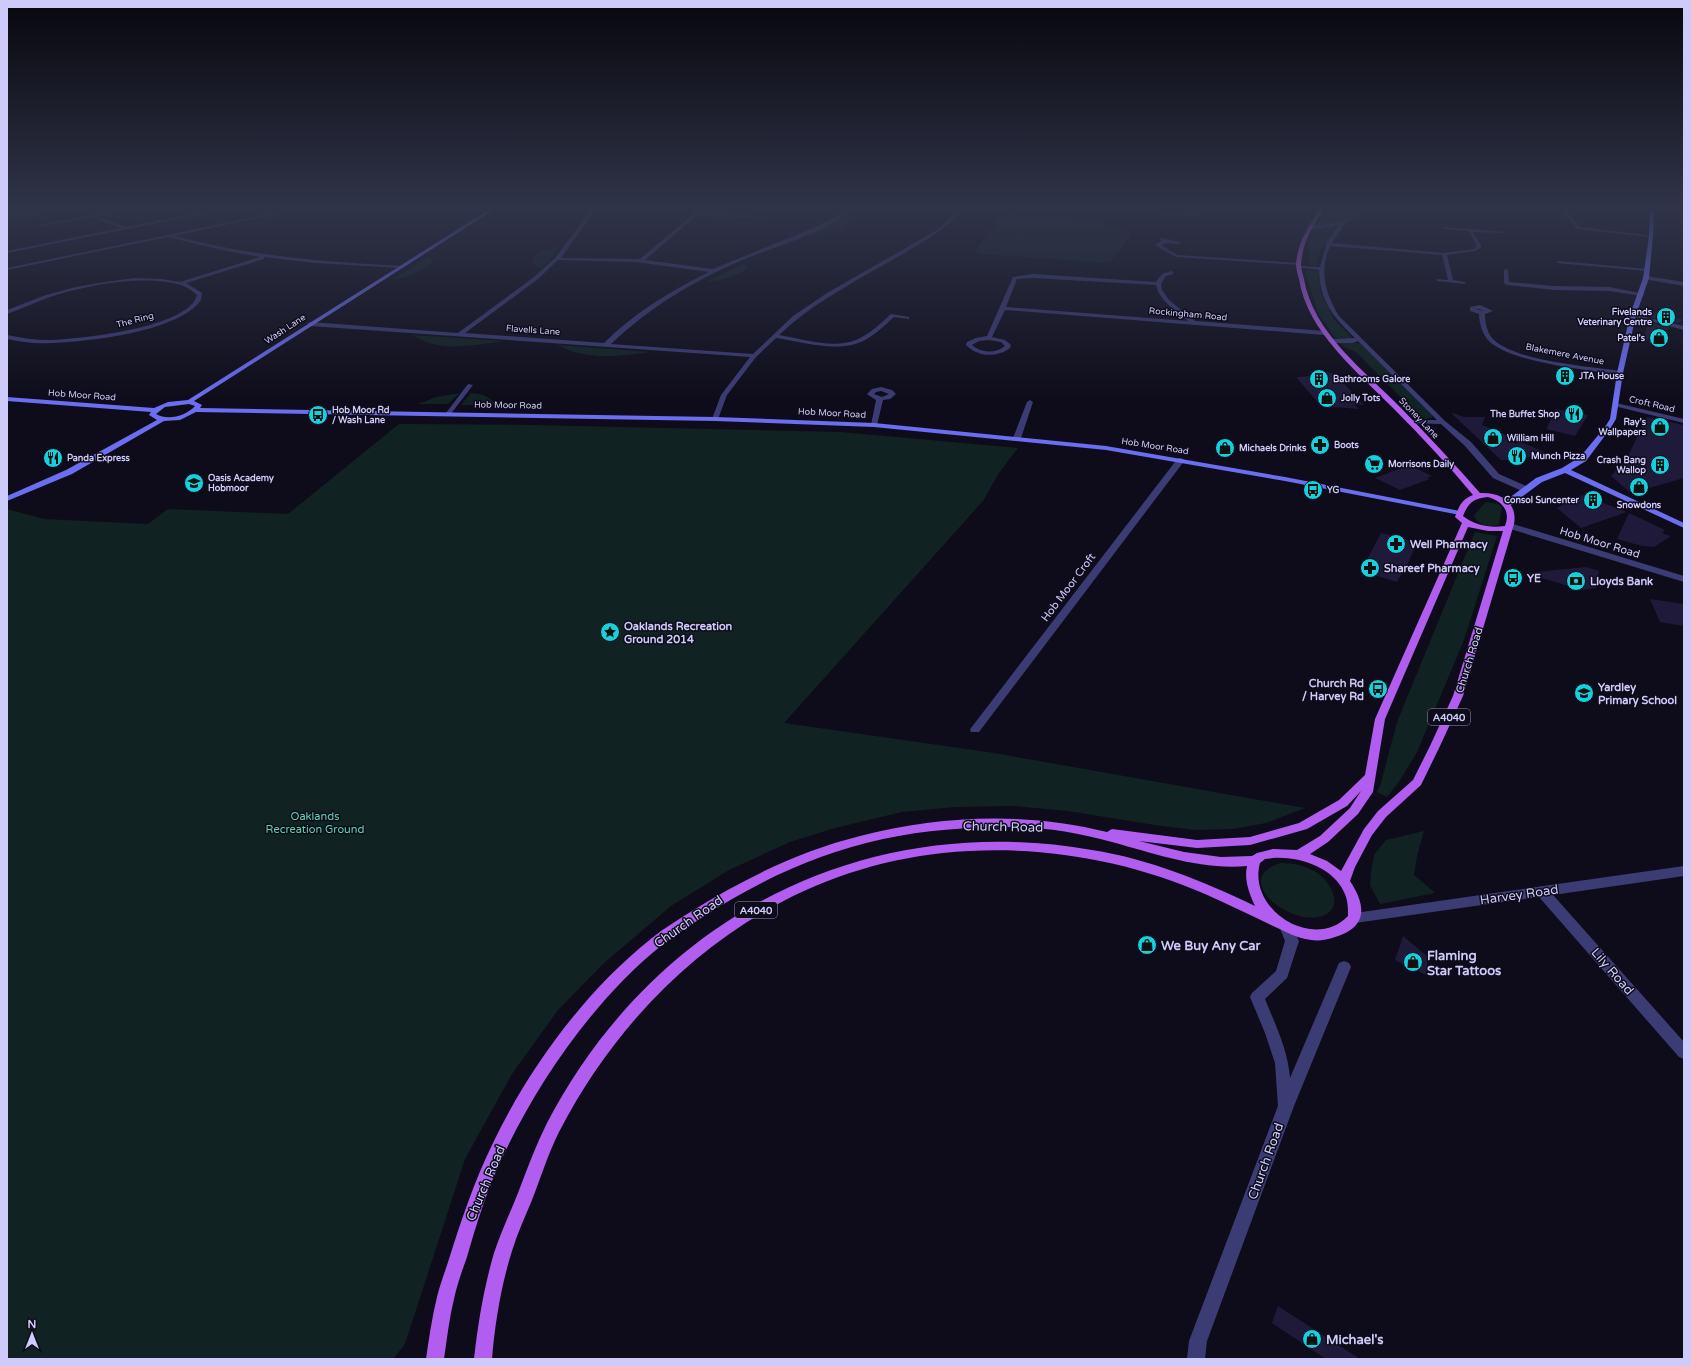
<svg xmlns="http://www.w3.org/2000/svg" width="1691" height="1366" viewBox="0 0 1691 1366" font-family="'Varela Round',sans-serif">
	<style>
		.green { fill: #102322 }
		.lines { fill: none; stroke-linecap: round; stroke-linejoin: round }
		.river { fill: #11253e; fill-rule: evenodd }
		.building { fill: #1f1a39 }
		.street { fill: #3c3c75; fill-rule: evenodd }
		.secondary { fill: #6b6ef0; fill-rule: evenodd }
		.primary { fill: #b15def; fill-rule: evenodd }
		.labels { text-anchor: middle; stroke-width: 3; stroke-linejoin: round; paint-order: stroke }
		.far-poi-label { font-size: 9px; font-weight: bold; fill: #cecbfa; stroke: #0e0c1a; text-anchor: start }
		.far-street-label { font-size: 9px; fill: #cecbfa; stroke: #0e0c1a }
		.shield { fill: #0e0c1a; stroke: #9492b7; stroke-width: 1 }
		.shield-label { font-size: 10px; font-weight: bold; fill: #cecbfa }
		.street-label { font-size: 11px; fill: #cecbfa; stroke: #0e0c1a }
		.poi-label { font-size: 11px; font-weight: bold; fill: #cecbfa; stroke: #0e0c1a; text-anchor: start }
		.park-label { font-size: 11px; fill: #60d1af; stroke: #0e0c1a }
		.near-street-label { font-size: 13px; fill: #cecbfa; stroke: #0e0c1a }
		.near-poi-label { font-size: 13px; font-weight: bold; fill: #cecbfa; stroke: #0e0c1a; text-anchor: start }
	</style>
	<rect width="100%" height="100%" fill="#0e0c1a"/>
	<!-- green -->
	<g class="green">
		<polygon points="7,209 65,209 7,221"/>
		<path d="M1329,209H1355C1342,223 1333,223 1315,226Z"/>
		<polygon points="1003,215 1057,217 1105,224 1129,233 1130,237 1109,263 979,254 975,250"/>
		<polygon points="847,217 849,222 843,229 808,236"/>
		<polygon points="1333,226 1335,226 1320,251 1316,266 1311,266 1308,243 1313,228"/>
		<polygon points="561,246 542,268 537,267 533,262 533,258 541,251"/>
		<polygon points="428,256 432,259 431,265 406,277 392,280"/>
		<path d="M745,263L747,268C735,278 721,280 706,282Z"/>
		<polygon points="1307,270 1318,271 1321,294 1334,319 1352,338 1335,338 1318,313 1305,271"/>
		<path d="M412,335L505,341C481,344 448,351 426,342C421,340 416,337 412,335Z"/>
		<polygon points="1340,343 1357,343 1361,344 1433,416 1432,418 1422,419 1356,352 1344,347"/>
		<path d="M557,345L651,352C617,356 589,361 557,345Z"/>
		<polygon points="460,393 448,404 418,404 436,397"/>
		<path d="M471,393C481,394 491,396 495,405H461Z"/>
		<polygon points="399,424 534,425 841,432 1018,448 999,473 983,501 784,723 994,753 1305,808 1266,823 1233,829 1195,830 1155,825 1068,811 1012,806 955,807 902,812 835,828 790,842 729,870 671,906 604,963 558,1010 512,1074 465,1159 405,1344 393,1359 7,1359 7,509 44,519 148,524 168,509 288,514"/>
		<path d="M1486,502L1498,504L1502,507L1499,524C1489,528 1478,526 1474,515Z"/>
		<polygon points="1475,532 1497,536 1464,640 1417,752 1400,780 1387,797 1377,792 1381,783 1397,722"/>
		<polygon points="1424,831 1417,856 1414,875 1435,893 1380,904 1370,885 1371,873 1374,855 1386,840"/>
		<path d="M1281,863C1294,863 1305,866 1316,872C1333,883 1346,912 1318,917C1284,923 1232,877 1281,863Z"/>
	</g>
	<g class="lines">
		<!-- river -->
		<polygon class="river" points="7,209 31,209 29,212 7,217"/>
	</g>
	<!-- building -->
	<g class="building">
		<polygon points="1653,312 1684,320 1678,323 1651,317"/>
		<polygon points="1649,322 1670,328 1641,344"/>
		<polygon points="1309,372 1334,373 1364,405 1354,404 1359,409 1321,406 1296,377 1313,376"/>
		<polygon points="1556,409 1588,415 1575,436 1546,429"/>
		<polygon points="1453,413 1464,417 1485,417 1482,425 1508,436 1516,444 1519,441 1556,457 1522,457 1525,460 1501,460 1452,414"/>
		<polygon points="1647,417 1684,425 1684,478 1631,493 1611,476 1628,456"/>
		<polygon points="1409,465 1432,476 1427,478 1430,479 1400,490 1375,478"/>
		<polygon points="1582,495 1627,512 1581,528 1557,508"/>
		<polygon points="1629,513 1665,530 1662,533 1671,536 1654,547 1642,546 1617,539"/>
		<polygon points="1381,533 1417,542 1409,561 1397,582 1361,571"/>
		<polygon points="1586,567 1599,571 1596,588 1581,590 1526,573"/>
		<polygon points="1650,599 1684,604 1684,626 1660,622"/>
		<polygon points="1403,936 1428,957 1426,975 1395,960"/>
		<polygon points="1278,1306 1360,1359 1326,1359 1272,1323"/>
	</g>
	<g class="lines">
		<!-- street -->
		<g class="street">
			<polygon points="121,209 129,209 97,217 126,227 220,209 228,209 7,253 7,251 121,228 92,217 42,226 40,225"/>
			<path d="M293,209H301L174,236C249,256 325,262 402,266L404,267L402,268L314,263L264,257V259L186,283L202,293L201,300C179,332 86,342 50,343C35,344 21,342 7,339V335C21,338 35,340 50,340C79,339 189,328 197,295C192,291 187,287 181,285C142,274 86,285 47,298C34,303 21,309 7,314V310L46,295L76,287L105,282L135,278L162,279L180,282L260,257L226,251L168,237L7,270V268Z"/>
			<path d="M592,209H596L561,258L640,259L699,209H704L700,213L755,216L753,218L697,215L645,260L713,269L818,226L850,209H855C830,230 781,245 750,257C698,278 651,306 611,344L753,354L793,316L827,293L937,230L960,209H964C943,232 921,243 894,259C854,282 813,303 779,335C803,339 833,349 856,340C870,334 881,323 891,314L909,317V319L894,317C885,325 876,334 865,340C839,354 804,342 776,338L756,357L727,395L718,419L715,421L712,419L721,395L750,357L310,326L307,324L310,322L458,333L534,277L555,258ZM558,260L636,262L709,272C672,290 634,313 604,343L465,333L538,279Z"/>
			<polygon points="1101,209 1186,213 1202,209 1197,214 1186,215"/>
			<path d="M1359,209H1363L1357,216L1345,223L1332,243L1444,253L1474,249L1477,246L1469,231L1444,229L1442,227L1506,232L1504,233L1473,232L1482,247L1475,251L1447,255L1453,280L1465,282V284L1437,281V279L1448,280L1442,255L1330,246C1319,272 1325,293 1339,316L1445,421L1471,442L1499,474L1528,487V491H1522L1493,478L1465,446L1441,424L1408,423L1407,422L1410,420H1437L1358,341L1353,343H1331L1328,341L1331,339L1355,338C1334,317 1320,303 1319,270L1297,267L1299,266L1320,267L1326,245L1325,244L1339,225C1330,227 1314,231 1306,227L1342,221Z"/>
			<polygon points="1561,209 1565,209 1580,227 1653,236 1651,237 1577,229"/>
			<polygon points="1160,238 1181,242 1179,244 1165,243 1161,245 1177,255 1299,263 1301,264 1299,265 1176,257 1156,246 1156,244 1161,241"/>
			<polygon points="1558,261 1648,269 1650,270 1648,271 1556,263"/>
			<polygon points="1506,269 1508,270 1509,282 1554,286 1609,287 1645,294 1642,296 1609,291 1554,290 1507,285 1504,283 1504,270"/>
			<path d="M1171,271L1173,272V274L1166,276L1161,284L1162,290L1169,300L1195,321L1324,331L1327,333L1324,335L1005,310L992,337L1005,340L1011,345L1010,348C997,358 977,357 966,345L967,342L976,338L987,336L1013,277L1033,274L1156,282L1162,274ZM1033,278L1156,285C1160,302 1176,310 1188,321L1006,307L1017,279ZM989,340L1001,342L1005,346C995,354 981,353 972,345L979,341Z"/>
			<polygon points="1646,276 1684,282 1684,286 1644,279 1643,278"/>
			<path d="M1480,305L1493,311L1485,314C1485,322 1487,334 1494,340C1519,362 1587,366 1620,371L1623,373L1620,375C1588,370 1514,363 1490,342C1483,336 1479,323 1479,314L1470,311V307ZM1475,309H1479L1484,311Z"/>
			<polygon points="1631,314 1684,326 1684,330 1631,316"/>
			<polygon points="468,384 473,385 450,415 446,415 446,413"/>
			<path d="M881,387L892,390L896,394L890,399L883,400L877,425L874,427L871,425L876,400L867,394L872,389ZM881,391L889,394L882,397L874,394L876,392Z"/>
			<polygon points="1030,400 1033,402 1021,438 1015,439 1013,438 1027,402"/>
			<polygon points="1616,403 1684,419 1684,423 1614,406 1613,405"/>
			<polygon points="1178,458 1181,458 1185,460 979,732 971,732 970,730 971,728"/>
			<polygon points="1507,524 1513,524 1684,576 1684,582 1507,528"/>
			<polygon points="1684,866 1684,876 1553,895 1684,1042 1684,1059 1679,1057 1539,897 1355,923 1350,922 1349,918 1350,914 1355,913"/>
			<path d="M1285,921L1290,922L1299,941L1287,978L1265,999C1275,1024 1288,1050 1290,1078L1339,963L1344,961L1349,963L1351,967L1294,1106L1207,1341L1205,1359H1187L1189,1341L1278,1106L1275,1063L1265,1033L1250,997L1252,993L1276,971L1285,941L1279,926L1280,922Z"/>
		</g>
		<!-- secondary -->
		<g class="secondary">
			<path d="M490,209H495L194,401L202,405L200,408L715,417L874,423L1106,446L1285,477L1460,511L1464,513L1460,515L1285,481L1106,450L874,427L715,421L196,412L180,420L164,421L72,474L7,501V496L66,470L157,420L149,415L151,412L7,401V397L154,408L168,402L188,400ZM189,404L195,406C186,416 168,421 156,414L165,407Z"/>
			<polygon points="1650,209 1654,209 1653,236 1649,278 1636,315 1623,373 1616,419 1610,429 1586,461 1571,470 1684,523 1684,528 1565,473 1542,482 1511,505 1505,505 1505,501 1536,478 1562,468 1580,457 1605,427 1610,419 1617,373 1630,315 1643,278 1649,236"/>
		</g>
		<!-- primary -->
		<path class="primary" d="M1320,209H1324C1312,228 1303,241 1301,264C1301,269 1303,275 1304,279C1313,333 1365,371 1401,408C1428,436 1455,464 1480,493C1500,492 1518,502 1514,524L1463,696L1440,746L1421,785L1386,817L1372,835L1355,867L1350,881C1367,907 1367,927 1335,937C1327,940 1319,941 1311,940C1296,938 1284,931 1271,925C1249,914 1227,904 1205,894C1122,858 1032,844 943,853C773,871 636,983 559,1132C548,1154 541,1177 532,1200C525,1217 517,1234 512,1251C501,1286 495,1323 492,1359H474C478,1323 484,1287 494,1253C501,1232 510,1213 518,1193C527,1169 536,1145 547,1123C654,918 863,810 1092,850C1149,859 1203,881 1255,906C1249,893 1244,880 1247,866C1200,870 1156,854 1112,842C1079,833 1044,827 1009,827C967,827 925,830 883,839C818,853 758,881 703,917C689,926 675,935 662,945C596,998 540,1078 504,1154C488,1187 477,1222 467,1257C462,1271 457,1285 454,1299C449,1319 447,1339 444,1359H426C429,1338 432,1317 437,1297C440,1284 445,1272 449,1259C461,1221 474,1182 492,1145C528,1069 585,991 652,938C664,928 678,920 692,911C745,878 800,851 860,836C941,815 1026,812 1107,832L1112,829L1197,840L1250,837L1299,823L1339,800L1365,775L1375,719L1462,523L1455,517C1459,506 1462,499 1473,495C1448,465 1422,437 1395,410C1359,373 1307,332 1299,279C1298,275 1296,269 1296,264C1298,241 1308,228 1320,209ZM1488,497C1502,501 1511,511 1505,526C1490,528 1476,526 1463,516C1468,503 1474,498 1488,497ZM1468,527L1488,531H1503L1453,696L1430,746L1413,780L1378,811L1364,829L1341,871L1327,861L1310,854L1328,842L1358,814L1373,792L1385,719ZM1361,791L1350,808L1320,836L1297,850L1273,849L1257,853L1252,856L1221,857L1184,852L1139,841L1197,848L1250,845L1307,829L1347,806ZM1273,858C1298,856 1333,867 1344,892C1348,900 1348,908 1348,916C1314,952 1247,910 1260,863L1265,859Z"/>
	</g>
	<!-- sky -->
	<linearGradient id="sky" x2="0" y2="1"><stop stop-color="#08070e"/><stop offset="0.52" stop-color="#303449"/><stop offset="1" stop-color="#303449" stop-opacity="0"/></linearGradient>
	<rect width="1691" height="400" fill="url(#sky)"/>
	<!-- icons -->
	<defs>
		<symbol id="building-disc" viewBox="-11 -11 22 22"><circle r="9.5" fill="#16d1db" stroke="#0e0c1a"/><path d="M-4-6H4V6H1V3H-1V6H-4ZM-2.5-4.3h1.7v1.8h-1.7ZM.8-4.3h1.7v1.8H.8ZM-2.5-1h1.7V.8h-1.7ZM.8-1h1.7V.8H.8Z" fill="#111"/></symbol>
		<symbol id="shop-disc" viewBox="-11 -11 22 22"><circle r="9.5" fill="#16d1db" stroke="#0e0c1a"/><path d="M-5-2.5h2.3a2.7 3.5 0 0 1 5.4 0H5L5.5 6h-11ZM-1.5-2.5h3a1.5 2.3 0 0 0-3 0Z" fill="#111"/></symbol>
		<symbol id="restaurant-disc" viewBox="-11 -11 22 22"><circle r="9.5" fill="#16d1db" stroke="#0e0c1a"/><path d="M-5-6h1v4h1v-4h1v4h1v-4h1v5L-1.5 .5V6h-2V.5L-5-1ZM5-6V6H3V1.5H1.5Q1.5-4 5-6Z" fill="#111"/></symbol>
		<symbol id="bus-disc" viewBox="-11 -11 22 22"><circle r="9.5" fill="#16d1db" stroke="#0e0c1a"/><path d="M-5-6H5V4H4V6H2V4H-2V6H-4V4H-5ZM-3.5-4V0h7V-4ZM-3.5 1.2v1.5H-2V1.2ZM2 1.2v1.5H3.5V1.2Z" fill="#111"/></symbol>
		<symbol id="pharmacy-disc" viewBox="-11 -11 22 22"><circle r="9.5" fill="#16d1db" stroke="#0e0c1a"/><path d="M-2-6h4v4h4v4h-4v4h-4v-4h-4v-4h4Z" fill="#111"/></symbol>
		<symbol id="supermarket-disc" viewBox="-11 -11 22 22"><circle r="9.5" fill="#16d1db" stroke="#0e0c1a"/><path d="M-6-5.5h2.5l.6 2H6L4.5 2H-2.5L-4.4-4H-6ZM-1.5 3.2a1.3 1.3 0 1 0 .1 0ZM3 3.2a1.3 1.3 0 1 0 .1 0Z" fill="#111"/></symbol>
		<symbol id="school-disc" viewBox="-11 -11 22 22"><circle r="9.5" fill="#16d1db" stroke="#0e0c1a"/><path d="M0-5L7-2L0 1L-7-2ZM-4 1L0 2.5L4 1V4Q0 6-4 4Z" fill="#111"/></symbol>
		<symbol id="bank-disc" viewBox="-11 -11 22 22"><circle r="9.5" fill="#16d1db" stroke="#0e0c1a"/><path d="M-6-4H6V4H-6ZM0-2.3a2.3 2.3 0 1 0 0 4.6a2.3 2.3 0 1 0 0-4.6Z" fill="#111"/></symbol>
		<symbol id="sight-disc" viewBox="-11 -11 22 22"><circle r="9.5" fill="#16d1db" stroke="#0e0c1a"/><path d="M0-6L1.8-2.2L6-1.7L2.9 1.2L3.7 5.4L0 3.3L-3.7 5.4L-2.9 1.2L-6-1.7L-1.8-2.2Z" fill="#111"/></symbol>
	</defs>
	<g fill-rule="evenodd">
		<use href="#building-disc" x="1655" y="306" width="22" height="22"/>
		<use href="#shop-disc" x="1648" y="327" width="22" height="22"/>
		<use href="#building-disc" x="1554" y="365" width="22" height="22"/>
		<use href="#building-disc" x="1308" y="368" width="22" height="22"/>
		<use href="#shop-disc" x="1316" y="387" width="22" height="22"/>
		<use href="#restaurant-disc" x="1563" y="403" width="22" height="22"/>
		<use href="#bus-disc" x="307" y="404" width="22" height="22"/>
		<use href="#shop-disc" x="1649" y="416" width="22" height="22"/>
		<use href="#shop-disc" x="1482" y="427" width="22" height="22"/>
		<use href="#pharmacy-disc" x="1309" y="434" width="22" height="22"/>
		<use href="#shop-disc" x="1214" y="437" width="22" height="22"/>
		<use href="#restaurant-disc" x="1506" y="445" width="22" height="22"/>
		<use href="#restaurant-disc" x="42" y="447" width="22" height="22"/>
		<use href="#supermarket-disc" x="1363" y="453" width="22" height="22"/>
		<use href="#building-disc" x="1649" y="454" width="22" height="22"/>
		<use href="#school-disc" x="183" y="472" width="22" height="22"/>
		<use href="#shop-disc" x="1628" y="476" width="22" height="22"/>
		<use href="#bus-disc" x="1302" y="479" width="22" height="22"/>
		<use href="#building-disc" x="1582" y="489" width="22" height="22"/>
		<use href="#pharmacy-disc" x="1385" y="533" width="22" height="22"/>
		<use href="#pharmacy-disc" x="1359" y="557" width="22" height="22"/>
		<use href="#bus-disc" x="1502" y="567" width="22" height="22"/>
		<use href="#bank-disc" x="1565" y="570" width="22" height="22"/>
		<use href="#sight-disc" x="599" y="621" width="22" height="22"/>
		<use href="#bus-disc" x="1367" y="678" width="22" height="22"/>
		<use href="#school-disc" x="1573" y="682" width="22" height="22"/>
		<use href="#shop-disc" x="1136" y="934" width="22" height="22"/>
		<use href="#shop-disc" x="1402" y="951" width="22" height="22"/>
		<use href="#shop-disc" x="1301" y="1328" width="22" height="22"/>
	</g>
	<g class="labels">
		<!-- far-poi labels -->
		<g class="far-poi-label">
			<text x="1652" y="315" text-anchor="end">Fivelands<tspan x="1652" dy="10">Veterinary Centre</tspan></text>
			<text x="1645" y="341" text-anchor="end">Patel's</text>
			<text x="1579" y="379">JTA House</text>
			<text x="1333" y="382">Bathrooms Galore</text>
			<text x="1341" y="401">Jolly Tots</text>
			<text x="332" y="413">Hob Moor Rd<tspan x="332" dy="10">/ Wash Lane</tspan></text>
			<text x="1560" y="417" text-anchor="end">The Buffet Shop</text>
			<text x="1646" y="425" text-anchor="end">Ray's<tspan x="1646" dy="10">Wallpapers</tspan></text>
			<text x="1507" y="441">William Hill</text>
			<text x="1334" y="448">Boots</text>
			<text x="1239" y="451">Michaels Drinks</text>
			<text x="1531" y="459">Munch Pizza</text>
			<text x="67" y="461">Panda Express</text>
			<text x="1646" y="463" text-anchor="end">Crash Bang<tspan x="1646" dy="10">Wallop</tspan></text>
			<text x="1388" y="467">Morrisons Daily</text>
			<text x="208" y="481">Oasis Academy<tspan x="208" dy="10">Hobmoor</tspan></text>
			<text x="1327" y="493">YG</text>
			<text x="1579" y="503" text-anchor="end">Consol Suncenter</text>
			<text x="1639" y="508" text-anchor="middle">Snowdons</text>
		</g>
		<!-- far-street labels -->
		<g class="far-street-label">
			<text transform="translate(1188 314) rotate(5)" y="3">Rockingham Road</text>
			<text transform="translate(135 320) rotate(-15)" y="3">The Ring</text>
			<text transform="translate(285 329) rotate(-33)" y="3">Wash Lane</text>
			<text transform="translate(533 330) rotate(4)" y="3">Flavells Lane</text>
			<text transform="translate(1565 354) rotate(11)" y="3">Blakemere Avenue</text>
			<text transform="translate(82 395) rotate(4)" y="3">Hob Moor Road</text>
			<text transform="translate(1652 404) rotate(13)" y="3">Croft Road</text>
			<text transform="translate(508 405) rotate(1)" y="3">Hob Moor Road</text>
			<text transform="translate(832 413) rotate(3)" y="3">Hob Moor Road</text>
			<text transform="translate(1419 418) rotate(46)" y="3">Stoney Lane</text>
			<text transform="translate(1155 446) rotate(9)" y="3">Hob Moor Road</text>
		</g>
		<!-- shield labels -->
		<g class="shield">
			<rect x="1428" y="709" width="42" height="16" rx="3"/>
			<rect x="735" y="902" width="42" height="16" rx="3"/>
		</g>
		<g class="shield-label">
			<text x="1449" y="721">A4040</text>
			<text x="756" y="914">A4040</text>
		</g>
		<!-- street labels -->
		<g class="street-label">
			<text transform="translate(1600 542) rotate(17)" y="4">Hob Moor Road</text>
			<text transform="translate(1068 587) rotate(-53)" y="4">Hob Moor Croft</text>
			<text transform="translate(1469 660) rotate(-73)" y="4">Church Road</text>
		</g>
		<!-- poi labels -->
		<g class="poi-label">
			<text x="1410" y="548">Well Pharmacy</text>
			<text x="1384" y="572">Shareef Pharmacy</text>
			<text x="1527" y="582">YE</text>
			<text x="1590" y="585">Lloyds Bank</text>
			<text x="624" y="630">Oaklands Recreation<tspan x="624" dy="13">Ground 2014</tspan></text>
			<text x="1364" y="687" text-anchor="end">Church Rd<tspan x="1364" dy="13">/ Harvey Rd</tspan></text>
			<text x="1598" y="691">Yardley<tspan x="1598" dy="13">Primary School</tspan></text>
		</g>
		<!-- park labels -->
		<g class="park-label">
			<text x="315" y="820">Oaklands<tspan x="315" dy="13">Recreation Ground</tspan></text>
		</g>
		<!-- near-street labels -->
		<g class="near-street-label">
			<text transform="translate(1003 826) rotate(1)" y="5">Church Road</text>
			<text transform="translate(1519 894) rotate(-8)" y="5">Harvey Road</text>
			<text transform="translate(688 921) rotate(-35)" y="5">Church Road</text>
			<text transform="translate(1613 971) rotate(49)" y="5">Lily Road</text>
			<text transform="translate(1265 1161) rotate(-70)" y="5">Church Road</text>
			<text transform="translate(485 1183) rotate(-67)" y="5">Church Road</text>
		</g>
		<!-- near-poi labels -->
		<g class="near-poi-label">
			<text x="1161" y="950">We Buy Any Car</text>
			<text x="1427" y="960">Flaming<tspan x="1427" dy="15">Star Tattoos</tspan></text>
			<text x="1326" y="1344">Michael's</text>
		</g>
	</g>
	<!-- border -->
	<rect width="1691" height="1366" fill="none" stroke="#cecbfa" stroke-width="16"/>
	<!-- north arrow -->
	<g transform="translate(32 1334)" stroke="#0e0c1a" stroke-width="3" paint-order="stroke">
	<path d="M0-3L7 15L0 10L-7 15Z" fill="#cecbfa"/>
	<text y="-6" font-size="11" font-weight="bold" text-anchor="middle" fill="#cecbfa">N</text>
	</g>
</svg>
